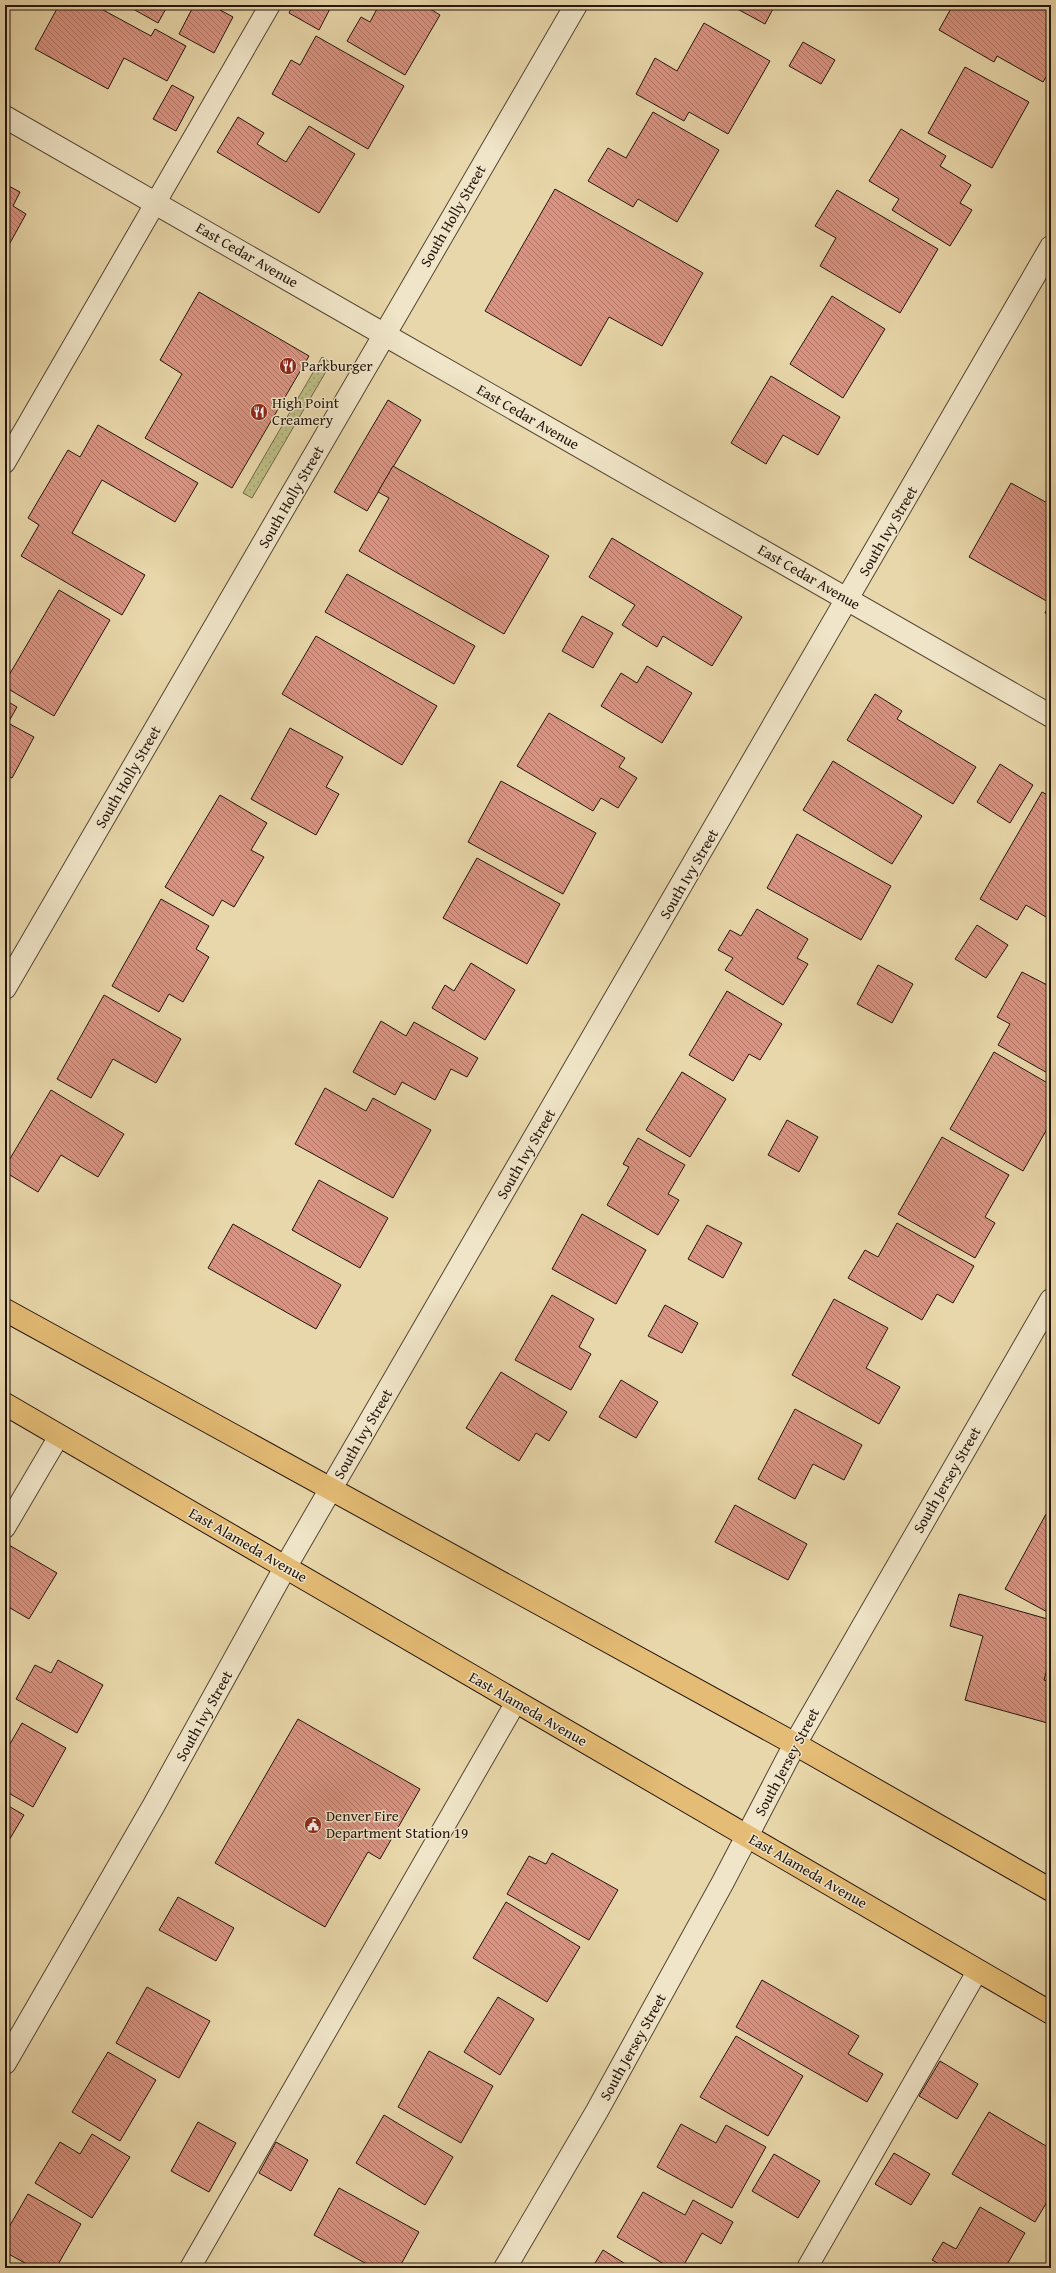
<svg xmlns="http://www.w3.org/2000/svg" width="1056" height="2273" viewBox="0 0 1056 2273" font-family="'Gentium Book Plus',serif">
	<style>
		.grass { fill: url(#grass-dots); stroke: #706849 }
		.building { fill: url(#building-back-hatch); stroke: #24150e }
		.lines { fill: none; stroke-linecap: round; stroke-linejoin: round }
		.service-casing { stroke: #554635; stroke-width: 22 }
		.minor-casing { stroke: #554635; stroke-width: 24 }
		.tertiary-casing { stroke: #554635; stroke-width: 24 }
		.primary-casing { stroke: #24150e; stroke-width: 24 }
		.service { stroke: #f0e5c8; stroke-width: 20 }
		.minor { stroke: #f0e5c8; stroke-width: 22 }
		.tertiary { stroke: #f0e5c8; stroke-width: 22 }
		.primary { stroke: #e4bc75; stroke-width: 22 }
		.labels { text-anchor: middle; stroke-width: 3; stroke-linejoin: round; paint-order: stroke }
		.street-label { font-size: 15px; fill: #24150e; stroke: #f0e5c8 }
		.poi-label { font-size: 15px; fill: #24150e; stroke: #f0e5c8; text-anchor: start }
	</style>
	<defs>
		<pattern id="grass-dots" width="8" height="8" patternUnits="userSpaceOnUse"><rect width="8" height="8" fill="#bdbc84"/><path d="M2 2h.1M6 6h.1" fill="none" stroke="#a2a171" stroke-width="1.8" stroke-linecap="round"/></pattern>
		<pattern id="building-back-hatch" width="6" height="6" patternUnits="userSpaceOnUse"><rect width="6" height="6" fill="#da9381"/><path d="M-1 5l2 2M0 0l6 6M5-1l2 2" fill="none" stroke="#b17768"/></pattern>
	</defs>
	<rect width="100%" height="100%" fill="#e8d7aa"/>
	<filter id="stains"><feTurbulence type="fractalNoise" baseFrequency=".005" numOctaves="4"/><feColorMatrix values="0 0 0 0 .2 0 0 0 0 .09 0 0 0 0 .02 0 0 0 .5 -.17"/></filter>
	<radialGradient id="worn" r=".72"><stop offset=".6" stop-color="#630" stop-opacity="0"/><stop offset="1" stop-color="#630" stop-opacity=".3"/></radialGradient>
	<!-- grass -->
	<polygon class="grass" points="322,357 331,363 252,498 243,493"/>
	<!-- building -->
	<g class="building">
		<polygon points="59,5 94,5 151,36 155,29 186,46 167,81 124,58 108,89 35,49"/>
		<polygon points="126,5 168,5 158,23"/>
		<polygon points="194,5 211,5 233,17 214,53 179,34"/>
		<polygon points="293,5 332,5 319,30 289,13"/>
		<polygon points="379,5 424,5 440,15 405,75 347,41 361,17 370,22"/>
		<polygon points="730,5 775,5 765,24"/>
		<polygon points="953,5 1051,6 1051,69 1043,82 997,56 994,62 939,30"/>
		<polygon points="704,23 770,61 728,134 689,112 684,121 636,94 655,58 677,71"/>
		<polygon points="316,36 404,86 368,149 272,94 291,60 300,65"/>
		<polygon points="803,42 835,60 821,84 789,66"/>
		<polygon points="965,67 1029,102 992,168 928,133"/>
		<polygon points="172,85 194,97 176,131 153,119"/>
		<polygon points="653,112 719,150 677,222 638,199 633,207 588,181 608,148 626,158"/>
		<polygon points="238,117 264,133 257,144 286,162 309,126 355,154 319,213 217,152"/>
		<polygon points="901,129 946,156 940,166 971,185 960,203 972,210 950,246 892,210 899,199 869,181"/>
		<polygon points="5,184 20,192 13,206 26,214 5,252"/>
		<polygon points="555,189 703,273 662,346 609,317 581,366 485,311"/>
		<polygon points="837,190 938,249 900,313 820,266 836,238 815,226"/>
		<polygon points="199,292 309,356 232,488 145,438 182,374 160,360"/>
		<polygon points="832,296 885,329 843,398 790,364"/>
		<polygon points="771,376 840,417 818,455 783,435 766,464 731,443"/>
		<polygon points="388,400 421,420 367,511 334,492"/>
		<polygon points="98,425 198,483 175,522 102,480 72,533 145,575 122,615 21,556 39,525 28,518 68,450 80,457"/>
		<polygon points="393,466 549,556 504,634 359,551 389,498 378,492"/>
		<polygon points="1011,483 1051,505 1051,617 1045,613 1050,603 969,557"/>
		<polygon points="612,538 742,617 712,666 663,636 657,647 622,625 635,605 589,577"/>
		<polygon points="347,574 475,646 454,684 325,612"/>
		<polygon points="59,590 110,620 54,716 5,687 5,682"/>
		<polygon points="582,616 613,633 593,668 562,651"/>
		<polygon points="316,636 437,706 402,765 282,694"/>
		<polygon points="647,666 692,693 662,743 601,706 621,673 637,683"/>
		<polygon points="875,694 902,711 897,719 976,767 953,804 847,740"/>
		<polygon points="5,700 17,707 8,723 34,737 12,778 5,775"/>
		<polygon points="549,713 625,758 619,767 637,778 618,808 601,798 593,811 517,766"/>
		<polygon points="290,728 343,757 326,787 339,794 316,835 251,799"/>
		<polygon points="833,761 922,816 892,864 803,810"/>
		<polygon points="1000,764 1033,785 1010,823 977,802"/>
		<polygon points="501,781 596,833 563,894 468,842"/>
		<polygon points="1042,792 1051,797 1051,920 1026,905 1017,920 980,899"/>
		<polygon points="220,795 267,823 251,850 264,857 234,907 222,900 213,916 165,887"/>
		<polygon points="797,834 891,886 861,940 767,888"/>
		<polygon points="477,858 560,904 527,964 443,918"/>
		<polygon points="161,899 209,926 196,949 209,957 183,1002 169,994 159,1012 112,986"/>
		<polygon points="757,909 808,939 797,958 808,964 783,1005 725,970 733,958 718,950 730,930 741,936"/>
		<polygon points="977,925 1008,945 986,978 955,959"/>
		<polygon points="471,963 515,990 485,1040 432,1008 445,985 454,991"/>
		<polygon points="878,965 913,984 892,1023 857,1004"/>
		<polygon points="1022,972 1051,987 1051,1075 998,1045 1010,1024 997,1017"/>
		<polygon points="727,991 782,1024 760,1060 749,1054 733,1081 689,1055"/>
		<polygon points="104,995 181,1039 156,1083 113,1059 91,1098 57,1079"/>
		<polygon points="381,1021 406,1036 414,1022 478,1058 467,1077 451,1069 435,1100 402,1082 395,1095 353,1072"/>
		<polygon points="994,1052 1051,1085 1051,1122 1023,1171 950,1129"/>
		<polygon points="682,1072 726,1099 690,1157 646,1130"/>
		<polygon points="325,1088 366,1111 373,1098 431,1130 393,1198 295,1144"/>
		<polygon points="51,1090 124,1134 98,1177 61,1155 38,1192 5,1172 5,1167"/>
		<polygon points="787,1120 818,1137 799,1172 768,1155"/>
		<polygon points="942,1137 1009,1175 985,1217 995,1223 975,1258 898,1214"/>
		<polygon points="638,1138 685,1165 668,1194 679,1200 658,1235 607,1205 629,1167 623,1164"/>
		<polygon points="319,1180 388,1218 360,1268 292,1230"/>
		<polygon points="582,1214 646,1250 616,1304 552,1269"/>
		<polygon points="897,1223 974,1266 953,1303 937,1294 922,1320 848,1278 865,1250 878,1257"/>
		<polygon points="233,1224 341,1285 316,1329 208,1268"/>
		<polygon points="707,1225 742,1243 723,1278 688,1259"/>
		<polygon points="552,1295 594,1319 579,1347 591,1354 571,1390 515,1360"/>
		<polygon points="834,1299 888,1328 866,1368 900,1387 879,1424 792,1375"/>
		<polygon points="665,1305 698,1323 682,1353 648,1336"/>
		<polygon points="501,1372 567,1412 549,1441 536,1433 519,1461 466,1428"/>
		<polygon points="621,1380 658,1402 636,1438 599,1417"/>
		<polygon points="795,1409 862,1445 844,1480 813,1464 795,1499 758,1479"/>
		<polygon points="735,1505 807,1544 788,1580 715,1542"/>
		<polygon points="1046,1514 1051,1517 1051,1614 1005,1589"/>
		<polygon points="9,1545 57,1573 29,1619 5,1605 5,1551"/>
		<polygon points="959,1594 1051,1620 1051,1655 1044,1680 1051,1682 1051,1724 965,1700 983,1636 950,1626"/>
		<polygon points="58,1660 103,1685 77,1733 16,1699 35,1665 51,1673"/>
		<polygon points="298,1719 420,1789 380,1859 368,1852 325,1927 215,1863"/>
		<polygon points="22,1723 66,1748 33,1807 5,1791 5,1741 10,1744"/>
		<polygon points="5,1804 24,1815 5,1847"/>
		<polygon points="552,1853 618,1890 589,1940 507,1894 529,1856 546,1864"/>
		<polygon points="178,1897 234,1928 216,1961 159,1930"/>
		<polygon points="506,1902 580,1947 547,2002 473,1958"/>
		<polygon points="762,1980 859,2036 848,2054 883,2074 867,2102 736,2027"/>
		<polygon points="147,1987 210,2021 179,2078 116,2043"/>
		<polygon points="498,1997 534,2019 500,2075 464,2052"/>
		<polygon points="736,2036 803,2076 768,2136 700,2097"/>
		<polygon points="429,2051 493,2086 461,2143 398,2107"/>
		<polygon points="108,2052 156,2080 120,2141 72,2112"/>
		<polygon points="940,2061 978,2084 957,2119 919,2096"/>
		<polygon points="989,2112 1051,2149 1051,2195 1035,2222 952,2174"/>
		<polygon points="384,2115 453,2157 425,2205 356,2163"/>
		<polygon points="198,2122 236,2143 209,2192 171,2171"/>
		<polygon points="681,2124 716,2143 726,2125 766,2147 732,2208 657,2167"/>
		<polygon points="92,2134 130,2157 92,2218 35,2183 60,2142 80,2154"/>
		<polygon points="276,2142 308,2160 291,2191 259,2173"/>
		<polygon points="894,2153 930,2174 911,2205 875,2184"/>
		<polygon points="774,2154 820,2181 798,2218 752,2191"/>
		<polygon points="339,2188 419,2232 399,2268 374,2268 314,2235"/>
		<polygon points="643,2192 685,2215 693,2200 733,2222 721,2244 702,2233 682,2268 671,2268 617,2237"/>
		<polygon points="28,2194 81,2224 56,2268 34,2268 5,2252 5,2234"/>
		<polygon points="980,2207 1025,2233 1005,2268 946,2268 932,2260 943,2242 956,2249"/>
		<polygon points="603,2250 632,2268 592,2268"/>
	</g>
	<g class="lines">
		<defs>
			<g id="service">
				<polyline points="5,463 270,5"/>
				<polyline points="5,1528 59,1436"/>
				<polyline points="190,2268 516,1702"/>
				<polyline points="807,2268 978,1970"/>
			</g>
			<g id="minor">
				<polyline points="5,117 385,335"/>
				<polyline points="5,2063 154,1805 286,1566 1051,247"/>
				<polyline points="505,2268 597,2111 723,1882 795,1744 1051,1300"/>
			</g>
			<g id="tertiary">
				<polyline points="385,335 1051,716"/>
				<polyline points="5,988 576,5"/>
			</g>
			<g id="primary">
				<polyline points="5,1310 795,1744 1051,1890"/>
				<polyline points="5,1404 1051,2013"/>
			</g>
		</defs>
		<!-- service casing -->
		<use href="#service" class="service-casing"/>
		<!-- minor casing -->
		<use href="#minor" class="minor-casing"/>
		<!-- tertiary casing -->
		<use href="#tertiary" class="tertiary-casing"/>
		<!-- primary casing -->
		<use href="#primary" class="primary-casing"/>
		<!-- service -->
		<use href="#service" class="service"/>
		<!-- minor -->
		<use href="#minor" class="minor"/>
		<!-- tertiary -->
		<use href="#tertiary" class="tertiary"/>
		<!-- primary -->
		<use href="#primary" class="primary"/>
	</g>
	<!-- icons -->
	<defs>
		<symbol id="restaurant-disc" viewBox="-11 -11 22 22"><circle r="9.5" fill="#8f2418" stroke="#f0e5c8"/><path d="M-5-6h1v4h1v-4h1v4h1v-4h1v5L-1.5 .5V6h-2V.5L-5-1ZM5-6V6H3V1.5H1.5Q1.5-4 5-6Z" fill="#fff"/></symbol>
		<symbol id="civic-disc" viewBox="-11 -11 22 22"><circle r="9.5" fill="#8f2418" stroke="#f0e5c8"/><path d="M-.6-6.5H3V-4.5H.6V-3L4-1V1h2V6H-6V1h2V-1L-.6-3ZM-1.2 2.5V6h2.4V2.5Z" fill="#fff"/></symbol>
	</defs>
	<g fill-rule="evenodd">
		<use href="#restaurant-disc" x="278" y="356" width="20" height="20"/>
		<use href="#restaurant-disc" x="249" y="402" width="20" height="20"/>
		<use href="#civic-disc" x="303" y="1815" width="20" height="20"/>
	</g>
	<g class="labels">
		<!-- street labels -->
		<g class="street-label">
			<text transform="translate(453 216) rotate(-60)" y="5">South Holly Street</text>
			<text transform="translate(247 255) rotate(30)" y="5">East Cedar Avenue</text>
			<text transform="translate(528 417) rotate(30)" y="5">East Cedar Avenue</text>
			<text transform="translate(291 497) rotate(-60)" y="5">South Holly Street</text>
			<text transform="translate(888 531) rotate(-60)" y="5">South Ivy Street</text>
			<text transform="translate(809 577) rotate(30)" y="5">East Cedar Avenue</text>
			<text transform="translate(128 777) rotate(-60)" y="5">South Holly Street</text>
			<text transform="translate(689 874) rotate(-60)" y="5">South Ivy Street</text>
			<text transform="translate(526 1154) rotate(-60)" y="5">South Ivy Street</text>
			<text transform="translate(363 1434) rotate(-60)" y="5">South Ivy Street</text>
			<text transform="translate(947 1480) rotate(-60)" y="5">South Jersey Street</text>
			<text transform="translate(248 1545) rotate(30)" y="5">East Alameda Avenue</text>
			<text transform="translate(528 1709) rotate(30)" y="5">East Alameda Avenue</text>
			<text transform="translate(204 1716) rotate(-61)" y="5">South Ivy Street</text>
			<text transform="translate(787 1762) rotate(-62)" y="5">South Jersey Street</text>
			<text transform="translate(808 1871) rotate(30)" y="5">East Alameda Avenue</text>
			<text transform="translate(633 2047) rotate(-61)" y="5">South Jersey Street</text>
		</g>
		<!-- poi labels -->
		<g class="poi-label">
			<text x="301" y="371">Parkburger</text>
			<text x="272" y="408">High Point<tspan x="272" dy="17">Creamery</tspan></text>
			<text x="326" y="1821">Denver Fire<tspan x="326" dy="17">Department Station 19</tspan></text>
		</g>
	</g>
	<!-- margin -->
	<rect width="1056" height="2273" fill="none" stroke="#e8d7aa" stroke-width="20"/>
	<rect x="6" y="6" width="1044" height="2261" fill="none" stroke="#24150e" stroke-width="2"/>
	<rect x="10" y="10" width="1036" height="2253" fill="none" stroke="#24150e"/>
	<rect width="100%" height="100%" filter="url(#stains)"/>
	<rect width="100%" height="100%" fill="url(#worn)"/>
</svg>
